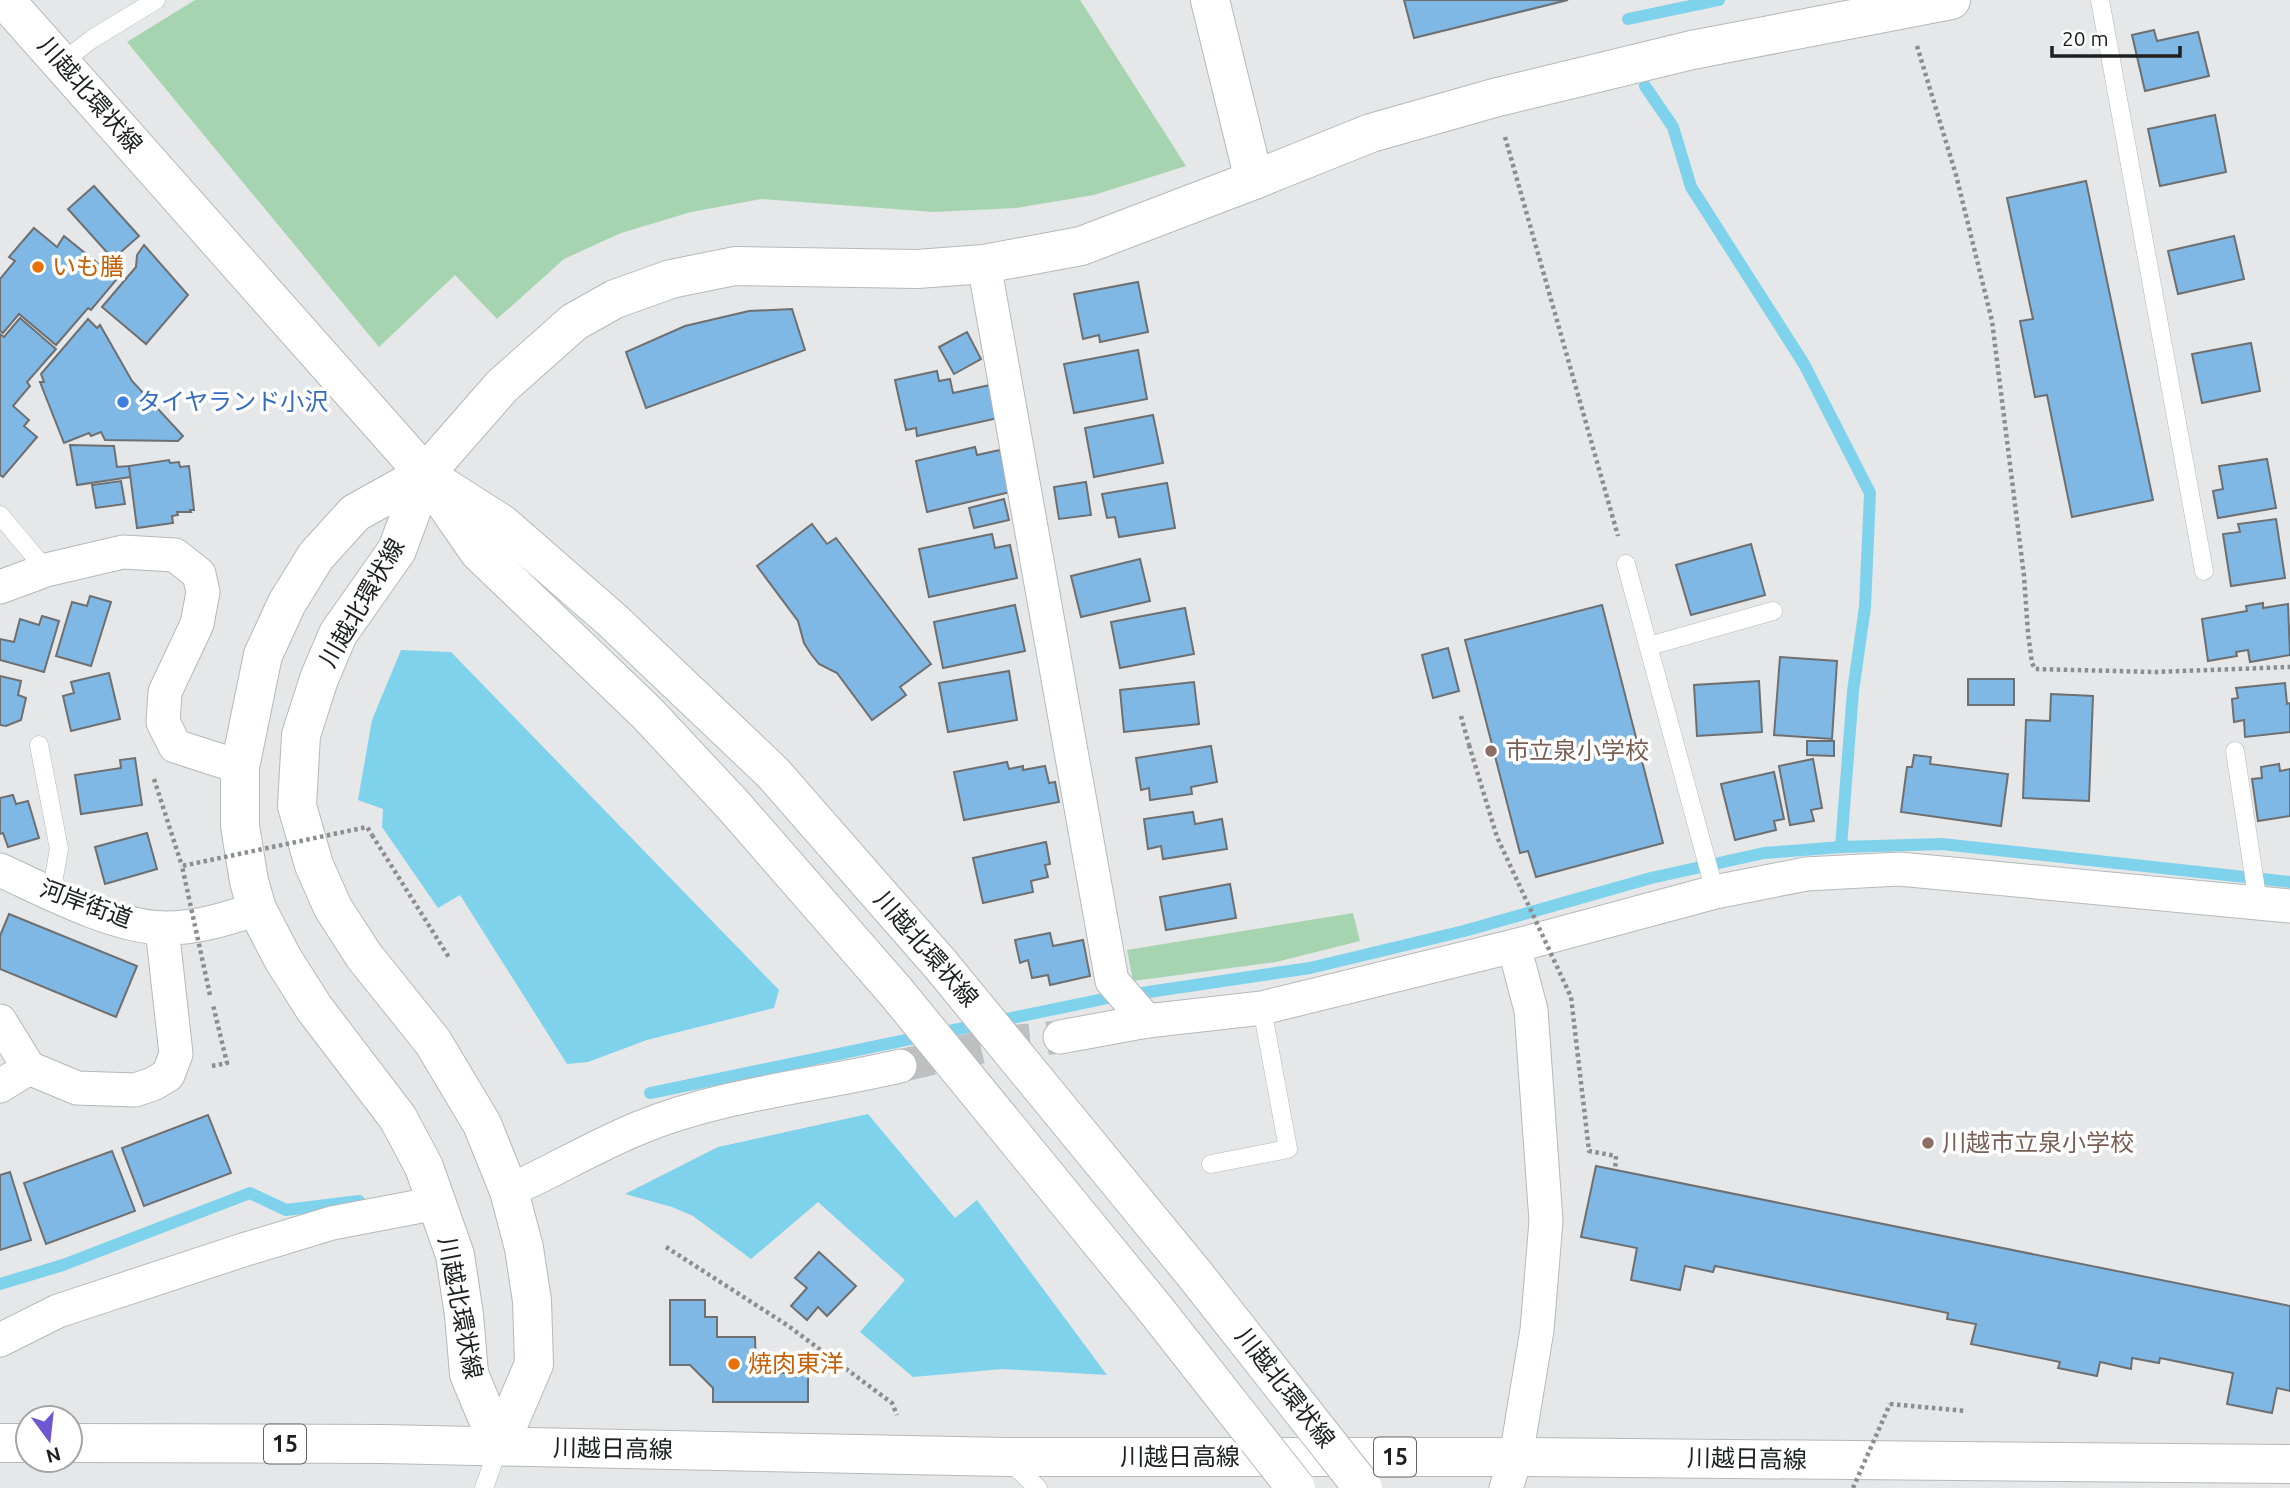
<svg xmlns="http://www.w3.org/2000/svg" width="2290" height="1488" viewBox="0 0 2290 1488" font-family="Ubuntu,'Noto Sans JP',sans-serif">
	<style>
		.green { fill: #a7d4b0 }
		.water { fill: #7fd2eb }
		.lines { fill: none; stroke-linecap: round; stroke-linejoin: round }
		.stream { stroke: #7fd2eb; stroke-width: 12 }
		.building { fill: #80b8e5; stroke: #6e6f71; stroke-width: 2 }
		.street-tunnel { stroke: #bdbfc0; stroke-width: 33; stroke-dasharray: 33 17; stroke-linecap: butt }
		.lane-casing { stroke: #b6b8b9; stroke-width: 19 }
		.street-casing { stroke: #b6b8b9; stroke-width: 35 }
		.secondary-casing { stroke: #b6b8b9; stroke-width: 40 }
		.primary-casing { stroke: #b6b8b9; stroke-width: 40 }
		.path { stroke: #8c8d8e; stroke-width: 4.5; stroke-dasharray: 3.5 3.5; stroke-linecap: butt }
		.lane { stroke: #fff; stroke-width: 18 }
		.street { stroke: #fff; stroke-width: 33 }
		.secondary { stroke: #fff; stroke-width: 38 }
		.primary { stroke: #fff; stroke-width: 38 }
		.secondary-bridge-casing { stroke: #b6b8b9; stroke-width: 40; stroke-linecap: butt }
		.path-bridge { stroke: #8c8d8e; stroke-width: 4.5; stroke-dasharray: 3.5 3.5; stroke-linecap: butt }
		.secondary-bridge { stroke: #fff; stroke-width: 38 }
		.food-dot { fill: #e8710a; stroke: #fff; stroke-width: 2.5 }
		.shop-dot { fill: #3f7fe0; stroke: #fff; stroke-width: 2.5 }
		.education-dot { fill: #8d6e63; stroke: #fff; stroke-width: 2.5 }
		.labels { text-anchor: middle; stroke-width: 7; stroke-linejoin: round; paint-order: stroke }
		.shield { fill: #fff; stroke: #626262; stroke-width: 2 }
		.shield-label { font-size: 23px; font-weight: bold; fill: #1e1f1f }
		.street-label { font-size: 24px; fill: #1e1f1f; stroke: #fff }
		.food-label { font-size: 24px; fill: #c56008; stroke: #fff; text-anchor: start }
		.shop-label { font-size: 24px; fill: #366cbe; stroke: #fff; text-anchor: start }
		.education-label { font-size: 24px; fill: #785e54; stroke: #fff; text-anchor: start }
	</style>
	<rect width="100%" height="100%" fill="#e5e7e8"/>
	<!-- green -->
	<g class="green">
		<polygon points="195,0 1080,0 1186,166 1094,195 1016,208 933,212 761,199 691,212 621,233 564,259 497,319 455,275 379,347 127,42"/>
		<polygon points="1353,913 1360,941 1276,962 1133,981 1127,950"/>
	</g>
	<!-- water -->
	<g class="water">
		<polygon points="401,650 451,652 779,990 774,1008 647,1040 588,1062 567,1064 460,895 438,908 382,827 383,809 358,800 372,720"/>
		<polygon points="868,1114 955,1218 977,1200 1107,1375 1002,1369 913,1377 860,1332 905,1280 818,1202 751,1259 693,1216 672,1207 625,1194 718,1147"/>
	</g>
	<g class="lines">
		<!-- stream -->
		<g class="stream">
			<polyline points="1628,19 1719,0"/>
			<polyline points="1645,86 1673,127 1691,187 1804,364 1870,493 1865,607 1853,691 1841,847"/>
			<polyline points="650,1093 1108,998 1310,968 1464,931 1651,878 1764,853 1841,847 1942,844 2290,882"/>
			<polyline points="0,1284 63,1265 250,1193 286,1210 359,1201"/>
		</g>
	</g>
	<!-- building -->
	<g class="building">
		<polygon points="1404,0 1568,0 1414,38"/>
		<polygon points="2154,30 2157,41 2198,32 2209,76 2145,91 2132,35"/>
		<polygon points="2215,115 2226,172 2160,186 2148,129"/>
		<polygon points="2086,181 2153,500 2072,517 2047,395 2035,397 2020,321 2033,319 2007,198"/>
		<polygon points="94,186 139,236 113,259 68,209"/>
		<polygon points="34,228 57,247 64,236 117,279 91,310 88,308 56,345 19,314 3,333 0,331 0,279 15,261 9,257"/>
		<polygon points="2234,236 2244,279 2178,294 2168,251"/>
		<polygon points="144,245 188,295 146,344 102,307 136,267 137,255"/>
		<polygon points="1138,282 1148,332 1100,342 1099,335 1083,339 1074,294"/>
		<polygon points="792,309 805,350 646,408 626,352 685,326 749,311"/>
		<polygon points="20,318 56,349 27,382 30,386 13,406 29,420 24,426 37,437 3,477 0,475 0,334 4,337"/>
		<polygon points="88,319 97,328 100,325 132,381 183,436 178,441 105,440 101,432 91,436 89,433 64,443 40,382 44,382 41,374"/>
		<polygon points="967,332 981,359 954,374 939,347"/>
		<polygon points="2251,343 2260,391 2202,403 2192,354"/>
		<polygon points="1138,350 1147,399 1074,413 1064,364"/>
		<polygon points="937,371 939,381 950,379 953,393 990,385 998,418 917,436 916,428 906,430 895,380"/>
		<polygon points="1153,415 1163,463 1094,477 1085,428"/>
		<polygon points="70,445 114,446 117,467 129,466 131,477 77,485"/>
		<polygon points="975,447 977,455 1000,450 1010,492 927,512 916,461"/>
		<polygon points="2267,459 2276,508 2218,518 2213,491 2223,489 2219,466"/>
		<polygon points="169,460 170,463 179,462 180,467 189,466 194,510 190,510 191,512 177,512 178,515 172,516 173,523 137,528 129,466"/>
		<polygon points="121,481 125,504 96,508 92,485"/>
		<polygon points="1086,482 1091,515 1059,519 1054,487"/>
		<polygon points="1167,483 1175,528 1119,537 1115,517 1107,518 1102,494"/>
		<polygon points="1004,499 1009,520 974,528 969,508"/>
		<polygon points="2276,519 2285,578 2231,586 2223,534 2240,532 2238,524"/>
		<polygon points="812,524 827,544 836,538 931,664 900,687 906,695 872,720 837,673 819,664 811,654 804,643 798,621 757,566"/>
		<polygon points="992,534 995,548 1010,545 1017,578 929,597 919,549"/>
		<polygon points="1751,544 1765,595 1691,615 1676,565"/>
		<polygon points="1140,559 1150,601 1081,617 1071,576"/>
		<polygon points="90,596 111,602 91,666 56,656 72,602 87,606"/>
		<polygon points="2263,603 2263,608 2288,604 2290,655 2250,662 2248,650 2236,652 2237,656 2208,661 2202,619 2247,611 2246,606"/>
		<polygon points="1015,605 1025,651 943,668 934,622"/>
		<polygon points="1602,605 1663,843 1536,877 1528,851 1520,853 1465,640"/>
		<polygon points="1185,608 1194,654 1120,668 1111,622"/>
		<polygon points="42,616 59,621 44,672 0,660 0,639 14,642 20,619 39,625"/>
		<polygon points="1448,648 1459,691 1433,698 1422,655"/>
		<polygon points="1780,657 1837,661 1832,739 1774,735"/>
		<polygon points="1009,671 1017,720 948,732 939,683"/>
		<polygon points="109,673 120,719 71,731 63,696 74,693 71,682"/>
		<polygon points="0,676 21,681 18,695 26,698 21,720 6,726 0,725"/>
		<rect x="1968" y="679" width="46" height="26"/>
		<polygon points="1759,681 1762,732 1697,736 1694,685"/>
		<polygon points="1194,682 1199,724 1124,732 1120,690"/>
		<polygon points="2285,683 2287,704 2290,703 2290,732 2245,737 2244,720 2234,722 2232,699 2238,698 2236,688"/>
		<polygon points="2051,694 2093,696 2089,801 2023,798 2026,720 2050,721"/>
		<polygon points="1807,741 1834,741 1834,756 1807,755"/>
		<polygon points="1211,746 1217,782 1191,787 1192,794 1150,800 1149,788 1141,790 1136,758"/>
		<polygon points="1914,755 1931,757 1930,764 2008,774 2001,826 1901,812 1907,767 1912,767"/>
		<polygon points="135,758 142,805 81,814 75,775 121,768 120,760"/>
		<polygon points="1813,759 1822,808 1811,810 1814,821 1790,825 1779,766"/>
		<polygon points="1007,762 1009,769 1023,766 1023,770 1045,766 1049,783 1055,782 1059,802 964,820 954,772"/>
		<polygon points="2279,764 2280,771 2290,769 2290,816 2258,821 2252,779 2262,778 2261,767"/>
		<polygon points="1774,772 1784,819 1774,821 1776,830 1735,840 1721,784"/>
		<polygon points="13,795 16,804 28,801 39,838 8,847 3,833 0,834 0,798"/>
		<polygon points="1193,812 1195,824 1222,819 1227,849 1163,859 1161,846 1148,849 1144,819"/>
		<polygon points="147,833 157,869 105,884 95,847"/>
		<polygon points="1046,842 1050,864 1045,865 1048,877 1031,881 1033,892 983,903 973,858"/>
		<polygon points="1230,884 1236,918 1166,930 1160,897"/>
		<polygon points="9,914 137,966 116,1017 0,969 0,936"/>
		<polygon points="1050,933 1053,946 1083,940 1090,976 1050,985 1048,975 1032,978 1028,960 1020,963 1015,940"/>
		<polygon points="208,1115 231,1173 144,1206 122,1148"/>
		<polygon points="112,1151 135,1211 46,1244 24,1183"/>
		<polygon points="1596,1166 2290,1306 2290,1391 2277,1388 2272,1413 2227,1404 2233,1373 2160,1358 2159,1363 2132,1358 2131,1369 2100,1362 2097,1376 2058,1368 2060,1362 1971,1344 1976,1324 1947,1319 1948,1313 1715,1266 1713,1272 1685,1266 1680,1290 1631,1280 1637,1248 1581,1237"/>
		<polygon points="10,1172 31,1240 0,1250 0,1175"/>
		<polygon points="819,1252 856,1286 827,1316 818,1307 807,1320 791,1306 807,1288 795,1278"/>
		<polygon points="670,1300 705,1300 705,1317 717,1317 717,1337 755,1337 756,1373 808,1373 808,1402 713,1402 713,1388 690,1365 670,1365"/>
	</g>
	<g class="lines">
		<!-- street-tunnel -->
		<polyline class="street-tunnel" points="900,1066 999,1043 1060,1037"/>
		<defs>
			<g id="lane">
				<polyline points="2100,0 2204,571"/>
				<polyline points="61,63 92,39 156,0"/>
				<polyline points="0,515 46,570"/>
				<polyline points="1626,564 1715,892"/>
				<polyline points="1649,646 1773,611"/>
				<polyline points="39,745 59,849 51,894"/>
				<polyline points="2235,751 2258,903"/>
				<polyline points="1211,1164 1288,1149 1262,1008"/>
				<polyline points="1010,1462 1038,1488"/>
				<polyline points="484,1488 499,1446"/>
			</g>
			<g id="street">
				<polyline points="984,264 1112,981 1147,1021"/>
				<polyline points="0,587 46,570 123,552 175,555 199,574 203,592 197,624 165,692 163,722 175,746 240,767"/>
				<path d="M0,870C46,891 111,926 162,928C194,929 226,919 257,909"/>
				<polyline points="0,1021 29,1068 77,1088 135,1090 153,1084 168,1075 176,1054 162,928"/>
				<polyline points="1060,1037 1147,1021 1262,1008 1514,946 1715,892 1806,874 1899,869 2290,906"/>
				<polyline points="0,1086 29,1068"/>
				<path d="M509,1191C553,1171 595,1146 639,1128C721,1094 815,1086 900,1066"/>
				<polyline points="0,1340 58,1311 243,1250 332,1223 437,1203"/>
				<polyline points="1506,1488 1516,1457 1537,1330 1546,1221 1531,1010 1514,946"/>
			</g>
			<g id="secondary">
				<polyline points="5,0 425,474 479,552 647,713 733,805 896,992"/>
				<polyline points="1210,0 1254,180"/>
				<polyline points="425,474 397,550 338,634 319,679 301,735 297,806 314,865 333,908 364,956 433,1042 482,1124 509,1191 524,1248 532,1301 534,1364 499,1446"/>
				<polyline points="441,485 502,524 612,620 773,773 941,965"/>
				<polyline points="499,1446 469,1374 464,1315 455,1255 424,1167 398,1118 314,1008 283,959 257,909 249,881 240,826 240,767 263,655 287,603 316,556 355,513 425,474 502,386 574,322 615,299 671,279 735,266 917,269 984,264 1081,246 1254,180 1371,133 1494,98 1692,50 1951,0"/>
			</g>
			<g id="primary">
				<polyline points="0,1443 28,1443"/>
				<polyline points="70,1443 383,1444 1005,1457 1516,1457 2290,1464"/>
			</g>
		</defs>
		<!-- lane casing -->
		<use href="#lane" class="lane-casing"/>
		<!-- street casing -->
		<use href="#street" class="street-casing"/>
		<!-- secondary casing -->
		<use href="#secondary" class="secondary-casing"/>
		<!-- primary casing -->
		<use href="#primary" class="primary-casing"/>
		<!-- path -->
		<g class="path">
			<polyline points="1917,46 1956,175 1992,321 2024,576 2028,633 2032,663 2035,669 2155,672 2290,667"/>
			<polyline points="1505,137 1618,536"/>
			<polyline points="1461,716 1469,745"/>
			<polyline points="154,779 182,866"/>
			<polyline points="372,835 450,959"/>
			<polyline points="212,1066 227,1063 213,1005"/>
			<polyline points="666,1247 787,1325 892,1403 897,1415"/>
			<polyline points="1890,1404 1966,1411"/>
		</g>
		<!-- lane -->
		<use href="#lane" class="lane"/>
		<!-- street -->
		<use href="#street" class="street"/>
		<!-- secondary -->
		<use href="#secondary" class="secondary"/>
		<!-- primary -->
		<use href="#primary" class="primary"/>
		<defs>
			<g id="secondary-bridge">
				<polyline points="941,965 1196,1276 1363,1488"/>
				<polyline points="896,992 1156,1310 1296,1488"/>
			</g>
		</defs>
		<!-- secondary-bridge casing -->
		<use href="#secondary-bridge" class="secondary-bridge-casing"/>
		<!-- path-bridge -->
		<g class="path-bridge">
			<polyline points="1469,745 1497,837 1571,997 1589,1151 1616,1156 1615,1170"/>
			<polyline points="210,995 182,866 367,827 372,835"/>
			<polyline points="1853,1488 1890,1404"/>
		</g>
		<!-- secondary-bridge -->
		<use href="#secondary-bridge" class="secondary-bridge"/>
	</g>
	<!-- markers -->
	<g class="food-dot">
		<circle cx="38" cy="267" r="7"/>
		<circle cx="734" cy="1364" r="7"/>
	</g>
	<circle class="shop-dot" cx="123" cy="402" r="7"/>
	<g class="education-dot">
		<circle cx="1491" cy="751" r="7"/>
		<circle cx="1928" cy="1143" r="7"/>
	</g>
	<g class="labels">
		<!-- shield labels -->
		<g class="shield">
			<rect x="264" y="1424.5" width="42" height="39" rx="5"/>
			<rect x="1374" y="1437.5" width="42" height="39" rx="5"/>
		</g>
		<g class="shield-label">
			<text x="285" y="1452">15</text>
			<text x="1395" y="1465">15</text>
		</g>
		<!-- street labels -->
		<g class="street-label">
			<text transform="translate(90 95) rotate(49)" y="8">川越北環状線</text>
			<text transform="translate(362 603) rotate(-60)" y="8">川越北環状線</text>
			<text transform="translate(86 904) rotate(20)" y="8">河岸街道</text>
			<text transform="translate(926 949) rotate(49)" y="8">川越北環状線</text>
			<text transform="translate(460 1308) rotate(79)" y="8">川越北環状線</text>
			<text transform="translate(1285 1388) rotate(52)" y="8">川越北環状線</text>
			<text transform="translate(613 1449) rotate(1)" y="8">川越日高線</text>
			<text x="1180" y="1465">川越日高線</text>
			<text transform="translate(1747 1459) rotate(1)" y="8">川越日高線</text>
		</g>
		<!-- food labels -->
		<g class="food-label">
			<text x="52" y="275">いも膳</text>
			<text x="748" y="1372">焼肉東洋</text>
		</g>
		<!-- shop labels -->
		<g class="shop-label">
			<text x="137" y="410">タイヤランド小沢</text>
		</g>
		<!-- education labels -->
		<g class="education-label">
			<text x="1505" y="759">市立泉小学校</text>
			<text x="1942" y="1151">川越市立泉小学校</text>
		</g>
	</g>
	<!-- north arrow -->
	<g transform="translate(49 1439) rotate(165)"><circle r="33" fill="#ffffff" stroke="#a5a5a5" stroke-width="2"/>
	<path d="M0-5L12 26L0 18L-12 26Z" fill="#6e57d0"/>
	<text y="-10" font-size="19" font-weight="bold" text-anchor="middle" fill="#1e1f1f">N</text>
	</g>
	<!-- scale -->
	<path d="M2052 46v10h128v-10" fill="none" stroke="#1e1f1f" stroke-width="3.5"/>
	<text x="2062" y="46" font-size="21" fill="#1e1f1f" stroke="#ffffff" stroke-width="5" paint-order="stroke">20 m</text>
</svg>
